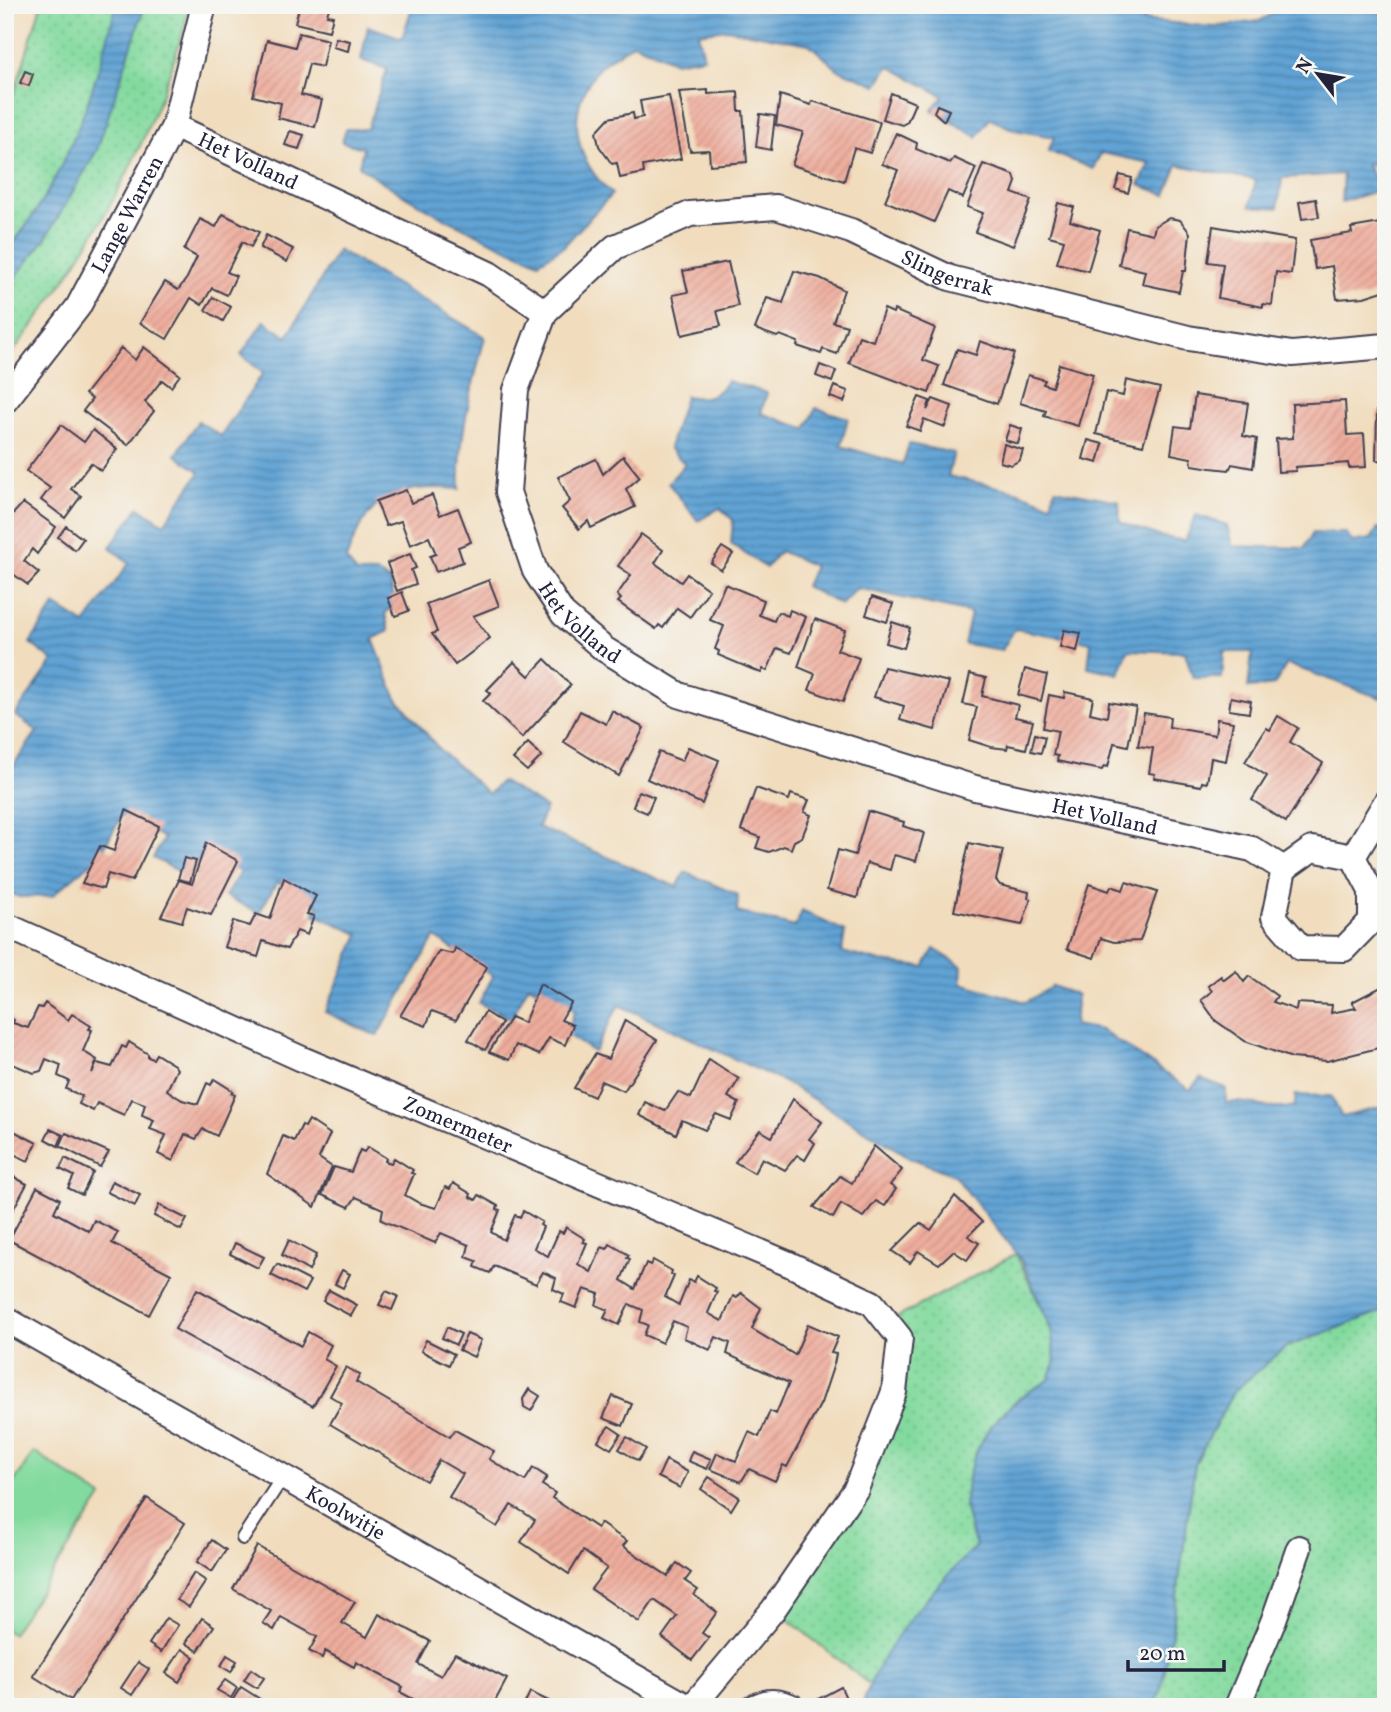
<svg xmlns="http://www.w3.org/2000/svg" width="1391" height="1712" viewBox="0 0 1391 1712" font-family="Vollkorn,serif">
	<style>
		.grass { fill: url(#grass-dots); stroke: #527e6c; stroke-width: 2 }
		.green { fill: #82da9e; stroke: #527e6c; stroke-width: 2 }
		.water { fill: url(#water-rules); stroke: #416288; stroke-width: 2 }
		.building { fill: url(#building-hatch) }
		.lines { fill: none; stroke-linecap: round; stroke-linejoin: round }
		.service-casing { stroke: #413e4f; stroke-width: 16 }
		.minor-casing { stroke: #413e4f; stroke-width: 28 }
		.service { stroke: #fff; stroke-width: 12 }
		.minor { stroke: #fff; stroke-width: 24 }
		.labels { text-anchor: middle; stroke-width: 5; stroke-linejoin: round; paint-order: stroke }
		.street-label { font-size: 21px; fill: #22223b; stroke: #f6f6f2 }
	</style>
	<defs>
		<pattern id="grass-dots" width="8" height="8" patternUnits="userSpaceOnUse" patternTransform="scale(1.75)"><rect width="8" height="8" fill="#82da9e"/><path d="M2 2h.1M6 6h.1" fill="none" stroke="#70bb89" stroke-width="1.8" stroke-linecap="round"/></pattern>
		<pattern id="water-rules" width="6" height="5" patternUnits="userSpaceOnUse" patternTransform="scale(1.75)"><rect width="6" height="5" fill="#60a3d4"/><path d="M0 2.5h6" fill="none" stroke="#4f84ad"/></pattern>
		<pattern id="building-hatch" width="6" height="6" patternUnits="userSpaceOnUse" patternTransform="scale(1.75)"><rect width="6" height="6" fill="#eead9d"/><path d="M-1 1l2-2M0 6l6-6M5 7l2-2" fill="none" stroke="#cc9588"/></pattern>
	</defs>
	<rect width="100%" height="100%" fill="#f6f6f2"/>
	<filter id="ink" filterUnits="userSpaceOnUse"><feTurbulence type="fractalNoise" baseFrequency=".0143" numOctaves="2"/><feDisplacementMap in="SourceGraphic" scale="14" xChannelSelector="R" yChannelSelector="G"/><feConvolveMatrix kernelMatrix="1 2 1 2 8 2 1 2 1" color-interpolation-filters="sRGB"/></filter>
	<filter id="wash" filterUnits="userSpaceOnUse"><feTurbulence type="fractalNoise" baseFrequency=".00686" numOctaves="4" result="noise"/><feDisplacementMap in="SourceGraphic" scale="28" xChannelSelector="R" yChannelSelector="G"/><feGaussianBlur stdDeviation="1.57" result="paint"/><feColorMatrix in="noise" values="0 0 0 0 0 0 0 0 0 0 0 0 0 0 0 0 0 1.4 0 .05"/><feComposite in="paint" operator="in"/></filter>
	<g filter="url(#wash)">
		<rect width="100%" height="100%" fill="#f1ddbe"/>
		<!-- grass -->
		<g class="grass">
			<path d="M41,5H190C157,137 89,256 5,362V110L14,94Z"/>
			<path d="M1016,1254L1051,1329L1055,1361L1049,1380C999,1406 967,1445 965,1504C965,1517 972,1533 976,1546L913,1616L870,1685L781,1614L904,1390L896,1318Z"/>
			<polygon points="1386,1310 1386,1707 1152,1707 1160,1693 1172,1632 1195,1464 1233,1392 1286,1347"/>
		</g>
		<!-- green -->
		<polygon class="green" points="34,1452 102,1497 12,1634 5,1630 5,1496"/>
		<!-- water -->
		<g class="water">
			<path d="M116,5H145L97,150L46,238L5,291V253C64,184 95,92 116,5Z"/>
			<path d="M413,5H1146L1144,20L1214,27L1259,21L1290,5H1386V165H1367L1380,190L1341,202L1343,174L1282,178L1278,208L1250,206L1256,180L1178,165L1166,195L1139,185L1150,163L1101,153L1093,169L1048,151L1054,137L1014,130L990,118L977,137L932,110L943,96L889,66L877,85L837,69L809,44L727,29L698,33L704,57L675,62L634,43C621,52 603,61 595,73C564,115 576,161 612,194L563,247L539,262C476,236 415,206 359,166L363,148L342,142L346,129H367L387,69L361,60L368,26L402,38Z"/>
			<path d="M338,250L485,337C472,387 458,436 460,489C393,484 368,496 346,560L357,573H377L390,581L396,606L385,613L389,631L373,639L396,697L440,750L489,794L501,781L546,808L538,827L677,887L685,872L738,895L737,912L795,927L802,911L845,931L842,952L882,962L924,967L934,949L962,966L961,983L1026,1002L1053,986L1077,995L1074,1025L1101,1030L1190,1090L1200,1078L1226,1088V1103C1257,1098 1263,1114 1295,1106V1095L1331,1096L1342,1117L1386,1106V1310L1286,1347L1233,1392L1195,1464L1172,1632L1160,1693L1152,1707H862C878,1648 933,1589 976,1546C972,1533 965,1517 965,1504C967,1445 999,1406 1049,1380L1055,1361L1051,1329L1022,1261L954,1175L911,1158L786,1083L619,1005L594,1052L566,1034L575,1010L529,985L511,1019L479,1003L493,976L435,937L377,1036L325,1012L359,934L314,914L318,904L277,882L259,913L225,896L240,872L204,851L188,876L153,858L164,838L122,815L100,855L52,896L19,897L5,891V778L37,731L15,715L53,661L30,643L55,605L85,624L129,563L110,547L139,507L164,524L200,472L176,455L198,421L221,436L263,373L241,355L264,321L287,337Z"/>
			<path d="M727,381L767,393L761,413L806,429L816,408L848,418L841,446L903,464L909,444L954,453L948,476L1016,491L1051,504L1055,489L1119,501L1120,522L1159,536L1185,541L1196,515L1227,525L1232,546L1304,548L1313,533H1346L1352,542L1371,539L1378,528L1386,530V700L1287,664L1274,685L1248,688L1252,652H1224L1222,678H1193L1185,652L1128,650L1119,674L1088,667L1091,642L1015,629L1002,650L964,644L971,613L857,588L841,605L805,586L814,566L780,551L766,568L731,544L733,520L720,508L698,521L668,483L685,464L669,448L685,396C705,399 716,398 727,381Z"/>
		</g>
		<g id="blocks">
			<!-- building -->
			<g class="building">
				<polygon points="292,5 330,5 327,15 333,16 329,31 295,23 299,8"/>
				<polygon points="299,33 328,40 322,67 309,64 301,95 322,100 315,127 278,118 281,103 253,96 267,40 295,47"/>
				<polygon points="336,38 350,41 348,51 333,47"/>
				<polygon points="25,71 33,74 29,86 20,83"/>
				<polygon points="708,90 708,94 738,92 739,111 743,111 747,162 710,165 709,150 690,151 679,92"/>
				<polygon points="891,93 915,103 907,122 902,125 883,119"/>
				<polygon points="780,95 811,105 812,101 880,122 870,153 854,148 844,181 792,165 803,132 776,125"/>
				<polygon points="669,96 681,159 643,166 644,173 620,178 617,163 612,164 599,146 596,132 609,118 633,113 634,119 643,117 640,101"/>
				<polygon points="937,105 949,110 944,121 934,112"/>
				<polygon points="760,114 775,116 771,150 756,147"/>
				<polygon points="290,131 304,135 299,149 285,145"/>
				<polygon points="896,133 917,143 916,149 950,163 954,158 976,168 963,198 948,191 934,222 885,201 898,170 882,164"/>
				<polygon points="983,164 1014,175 1016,182 1012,193 1031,200 1013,246 975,232 983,213 967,207"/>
				<polygon points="1120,175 1132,178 1128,193 1115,189"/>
				<polygon points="1316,199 1319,217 1302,219 1299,202"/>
				<polygon points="1058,203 1074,207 1070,221 1100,230 1088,271 1057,263 1064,240 1049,236"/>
				<polygon points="223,214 259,232 251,247 242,242 227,272 236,276 227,295 212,288 202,305 191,298 167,339 140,323 165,282 178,290 187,278 197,257 184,250 200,219 216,227"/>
				<polygon points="1169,218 1180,220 1190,233 1186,271 1183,271 1179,292 1142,284 1145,271 1119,265 1127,228 1153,234 1155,226"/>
				<polygon points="1386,222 1386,290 1364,297 1337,299 1332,266 1315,269 1310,240 1352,233 1351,228"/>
				<polygon points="1213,226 1295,240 1291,274 1276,272 1272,305 1263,304 1263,307 1218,298 1223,264 1208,262"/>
				<polygon points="266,235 293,249 287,262 260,248"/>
				<polygon points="728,262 738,306 717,311 721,326 682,335 673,295 688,292 683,271"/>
				<polygon points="794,271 820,278 844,290 833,322 847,326 837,354 823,349 821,354 797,346 798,342 780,335 777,337 755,329 767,298 783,303"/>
				<polygon points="213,297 231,307 223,321 205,310"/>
				<polygon points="884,309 893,313 894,310 935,328 923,360 939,366 929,393 849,363 859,336 873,341"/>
				<polygon points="980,341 1014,353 997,404 944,385 957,349 976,355"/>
				<polygon points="144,347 180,375 171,387 162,380 145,402 154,411 128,445 83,411 92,399 85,394 121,348 135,360"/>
				<polygon points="1059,364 1093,374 1078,426 1044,416 1046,411 1020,403 1028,375 1045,380 1043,384 1052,387"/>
				<polygon points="820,365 836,371 832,382 816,376"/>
				<polygon points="1126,380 1160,388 1143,445 1096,434 1106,392 1123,396"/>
				<polygon points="834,386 848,391 844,402 830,397"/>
				<polygon points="1195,395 1248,403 1243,436 1257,439 1253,468 1232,464 1229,470 1211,468 1192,465 1191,458 1171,454 1175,426 1190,428"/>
				<polygon points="919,397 930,401 927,410 933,399 952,406 945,427 924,419 920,431 906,426"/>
				<polygon points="1345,401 1347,435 1364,434 1366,467 1349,468 1348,463 1295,467 1296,471 1278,472 1276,439 1293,438 1292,404"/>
				<polygon points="1377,411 1386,412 1386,461 1376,460"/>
				<polygon points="61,425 84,442 93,430 117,449 101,471 91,463 71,489 81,496 65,518 41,500 50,488 26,471"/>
				<polygon points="1010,425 1022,429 1018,444 1005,440"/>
				<polygon points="1088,440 1103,444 1098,463 1083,459"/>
				<polygon points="1004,444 1023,450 1020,460 1011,465 1000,462"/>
				<polygon points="623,456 640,477 626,489 635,507 591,528 588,521 579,529 562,508 570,501 558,477 596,459 603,474"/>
				<polygon points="406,490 411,503 432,495 440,515 458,508 471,542 458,547 463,562 436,572 430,556 436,554 429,537 410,545 401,521 386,526 376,501"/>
				<polygon points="23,503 56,527 37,554 32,549 24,561 39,573 28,585 5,568 5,508 13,514"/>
				<polygon points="66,526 83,539 75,550 58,537"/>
				<polygon points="641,534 663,550 655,563 681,582 687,574 709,590 690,617 677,608 663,628 659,625 656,629 618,602 621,599 617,595 631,575 618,566"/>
				<polygon points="722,547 733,554 721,570 711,563"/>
				<polygon points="410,554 416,568 411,570 416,584 397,591 387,563"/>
				<polygon points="489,580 499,606 473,616 490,638 455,665 432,634 437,632 426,604"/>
				<polygon points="725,584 764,600 759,615 774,621 778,612 788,616 790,610 806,617 791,653 777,648 767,671 763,669 761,673 718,655 719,651 715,649 724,626 710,620"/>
				<polygon points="402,592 409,611 395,616 388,598"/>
				<polygon points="872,597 893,604 887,622 866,615"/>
				<polygon points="815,619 845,630 837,650 859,658 843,702 809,690 815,674 798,667"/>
				<polygon points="892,622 910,628 904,648 886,643"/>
				<polygon points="1064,630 1081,633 1077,651 1060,647"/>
				<polygon points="545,659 571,685 522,738 483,701 491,693 487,690 514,662 529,676"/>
				<polygon points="884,667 949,682 935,730 900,720 904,706 874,697"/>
				<polygon points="1025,669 1047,675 1041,701 1018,695"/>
				<polygon points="970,674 986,678 982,696 1018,705 1015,717 1033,721 1026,749 1008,745 1007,749 991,747 969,740 977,707 963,704"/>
				<polygon points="1065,692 1093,698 1090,713 1107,717 1109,702 1136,707 1128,746 1114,743 1108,767 1104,766 1102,770 1080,766 1057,761 1058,756 1053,755 1058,731 1043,728 1049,695 1064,698"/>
				<polygon points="1231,697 1251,701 1249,713 1229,710"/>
				<polygon points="580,711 606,724 612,711 644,728 619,776 564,742"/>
				<polygon points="1144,713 1170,717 1169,727 1215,735 1217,719 1233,722 1226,761 1211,758 1207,783 1202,782 1201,786 1154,778 1155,774 1149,773 1153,748 1138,746"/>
				<polygon points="1278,716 1298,728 1290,742 1323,763 1286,822 1252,800 1267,776 1245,762 1266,728 1270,730"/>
				<polygon points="1035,734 1045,737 1041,753 1031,751"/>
				<polygon points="528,743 542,756 527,771 513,759"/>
				<polygon points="688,747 719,760 702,804 647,779 659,752 682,761"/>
				<polygon points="756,788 789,800 791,794 809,800 804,812 811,815 802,837 794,841 791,849 784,846 769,852 756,848 760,837 741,830"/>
				<polygon points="639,791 654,797 647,813 633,807"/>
				<polygon points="126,810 159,826 132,881 108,874 103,889 82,883 100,846 114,851"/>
				<polygon points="868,811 904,822 903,826 924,833 916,861 894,855 890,870 867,863 857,898 827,890 838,850 855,855"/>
				<polygon points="206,843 238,861 211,915 187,907 182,922 161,916 179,880 192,884"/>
				<polygon points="969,843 1003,850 996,880 1000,885 1029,892 1028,898 1031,899 1022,925 954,911"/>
				<polygon points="184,858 196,861 190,882 178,879"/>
				<polygon points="284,878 316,896 307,914 314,916 307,935 297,931 287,949 263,941 258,957 224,947 233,921 250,926 256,914 270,919"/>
				<polygon points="1126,882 1157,892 1140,941 1114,942 1101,938 1094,958 1067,949 1089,884 1109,891 1111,886 1123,890"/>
				<polygon points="455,948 487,967 456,1020 432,1011 426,1026 400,1016 439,951 453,954"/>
				<polygon points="1236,971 1244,982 1249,976 1277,996 1273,1002 1296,1010 1297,1003 1332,1005 1331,1013 1356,1008 1352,1002 1383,986 1386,1046 1327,1061 1292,1058 1245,1041 1216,1021 1201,1000 1212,991 1208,986 1221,976 1224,980"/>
				<polygon points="540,984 571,1003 561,1020 573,1025 565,1045 549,1038 539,1055 516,1045 509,1060 489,1052 511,1017 524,1023"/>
				<polygon points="45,1003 68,1020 72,1014 91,1026 89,1029 92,1030 83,1051 97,1060 92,1073 97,1063 112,1067 122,1046 126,1048 129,1042 148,1054 148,1057 153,1059 156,1054 174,1065 177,1069 167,1090 182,1100 198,1104 207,1083 211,1085 214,1079 233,1091 231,1093 235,1095 217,1136 203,1129 196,1139 185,1134 173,1161 158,1154 166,1135 150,1129 154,1120 142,1115 145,1104 132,1099 124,1115 97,1103 93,1111 79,1104 82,1096 66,1089 69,1081 58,1076 61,1065 46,1059 41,1071 34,1073 5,1061 5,1015 14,1020 13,1023 28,1028 38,1007 42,1008"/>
				<polygon points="485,1012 502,1023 485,1050 468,1040"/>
				<polygon points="625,1020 657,1040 624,1091 601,1081 594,1097 574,1088 595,1054 608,1059"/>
				<polygon points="709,1059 739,1079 728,1097 739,1103 731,1120 716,1114 705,1130 682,1120 676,1134 639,1115 645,1102 665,1111 678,1092 691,1098"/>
				<polygon points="793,1099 822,1122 809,1139 815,1143 805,1160 797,1155 785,1170 762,1158 754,1173 735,1162 760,1130 772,1137"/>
				<polygon points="309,1120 330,1134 319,1158 332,1167 315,1207 267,1174 283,1136 294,1141 302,1125 305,1127"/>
				<polygon points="8,1128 37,1143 28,1161 5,1150"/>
				<polygon points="50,1129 63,1135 58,1146 45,1139"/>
				<polygon points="66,1133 109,1152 100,1167 60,1146"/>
				<polygon points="874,1146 902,1170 890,1185 896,1189 885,1206 876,1201 863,1217 841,1204 833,1218 814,1207 840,1176 852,1183"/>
				<polygon points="368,1147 386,1158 385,1161 391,1163 394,1158 413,1170 411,1173 414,1174 405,1195 419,1203 436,1208 445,1187 450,1189 453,1183 471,1194 470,1197 476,1200 479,1195 498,1206 497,1209 500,1210 491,1232 504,1240 515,1215 520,1217 523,1211 542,1222 540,1225 543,1227 534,1248 548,1256 559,1231 563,1233 566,1227 585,1239 583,1242 587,1243 578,1264 591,1272 602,1247 607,1249 610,1244 629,1255 627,1258 630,1259 621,1280 635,1289 646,1263 650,1265 653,1260 672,1271 671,1274 674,1276 665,1297 679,1305 689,1280 694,1282 697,1276 716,1288 714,1291 717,1292 708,1313 722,1321 733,1296 737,1298 741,1293 761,1308 752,1329 795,1355 808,1324 838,1337 831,1353 836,1354 834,1364 821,1403 787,1467 783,1465 775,1481 749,1469 741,1482 710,1469 717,1453 736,1461 749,1432 759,1437 770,1411 776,1414 789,1383 727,1354 730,1343 716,1337 710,1350 684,1338 687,1327 673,1321 662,1343 644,1335 648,1325 640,1322 643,1310 629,1304 619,1325 604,1318 608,1310 596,1305 599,1294 584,1289 576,1308 561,1302 564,1294 553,1289 556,1278 543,1272 536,1284 494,1266 490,1273 475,1267 477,1261 466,1257 469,1245 441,1233 435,1243 381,1220 383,1209 356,1197 349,1207 322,1195 334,1167 351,1172 360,1150 364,1152"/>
				<polygon points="65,1158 93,1172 82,1195 68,1188 74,1176 60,1169"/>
				<polygon points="14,1177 27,1184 7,1221 5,1189"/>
				<polygon points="112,1181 140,1195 135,1206 107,1192"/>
				<polygon points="37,1187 60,1199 54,1212 89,1231 94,1220 118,1232 112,1243 171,1274 149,1315 9,1240"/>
				<polygon points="955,1196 982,1222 968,1236 979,1243 967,1260 953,1251 939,1264 918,1251 910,1263 892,1251 920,1223 931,1230"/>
				<polygon points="159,1205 187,1219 181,1230 154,1216"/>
				<polygon points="289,1240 316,1255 309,1271 282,1255"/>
				<polygon points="235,1243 264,1257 258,1268 230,1254"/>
				<polygon points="277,1264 310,1281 304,1292 271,1275"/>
				<polygon points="342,1270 350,1274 343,1288 335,1284"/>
				<polygon points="197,1289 301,1346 308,1332 331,1345 324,1359 336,1366 313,1406 175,1329"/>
				<polygon points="329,1290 357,1305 351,1316 323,1301"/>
				<polygon points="386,1291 398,1296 392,1310 379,1305"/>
				<polygon points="447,1327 461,1334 456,1345 442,1338"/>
				<polygon points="467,1334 481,1340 474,1357 459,1350"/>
				<polygon points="426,1340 454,1354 449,1365 421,1351"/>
				<polygon points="346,1367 360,1375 356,1382 450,1437 455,1430 494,1451 489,1459 525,1481 533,1468 547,1477 542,1485 555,1493 552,1498 597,1528 600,1523 613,1532 627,1541 623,1546 668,1576 677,1563 691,1573 685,1581 698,1590 694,1595 717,1612 702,1633 709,1638 692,1660 662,1637 677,1616 654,1600 639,1622 591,1589 607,1568 583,1551 569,1574 521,1542 535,1520 523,1512 511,1505 497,1527 449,1497 463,1474 439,1460 426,1481 330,1424 342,1403 330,1396"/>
				<polygon points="529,1389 540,1396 531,1411 524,1407 523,1399"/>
				<polygon points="613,1396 632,1404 623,1426 603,1418"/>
				<polygon points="609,1426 621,1434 611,1449 598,1441"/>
				<polygon points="627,1437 646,1449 638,1461 619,1449"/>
				<polygon points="692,1451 711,1459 707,1469 688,1461"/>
				<polygon points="666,1460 688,1472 680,1488 658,1477"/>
				<polygon points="709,1477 739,1497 731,1510 701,1489"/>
				<polygon points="147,1498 185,1523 71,1700 33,1676"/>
				<polygon points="212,1540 226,1550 212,1572 197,1562"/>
				<polygon points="257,1546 355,1602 342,1623 367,1637 379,1614 430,1641 418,1664 441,1676 455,1653 507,1679 494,1703 503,1707 411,1707 415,1700 400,1692 403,1687 356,1662 354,1667 325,1651 322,1658 309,1651 317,1637 281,1617 274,1630 263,1623 271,1611 233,1589"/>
				<polygon points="194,1573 206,1581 189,1607 177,1600"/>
				<polygon points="166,1618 178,1625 161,1652 149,1644"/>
				<polygon points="202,1618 214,1626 198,1651 186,1643"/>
				<polygon points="182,1649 194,1657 179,1682 166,1673"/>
				<polygon points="227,1655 237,1661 231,1672 221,1666"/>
				<polygon points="138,1662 149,1669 132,1695 121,1688"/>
				<polygon points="251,1669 264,1678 257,1688 244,1680"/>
				<polygon points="225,1680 237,1688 231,1698 217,1690"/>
				<polygon points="241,1687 263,1701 258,1707 228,1707"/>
				<polygon points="841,1687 850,1707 807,1707 818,1699"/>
				<polygon points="530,1692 561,1707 523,1707"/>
			</g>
		</g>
	</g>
	<g filter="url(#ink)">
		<use href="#blocks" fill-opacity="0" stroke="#413e4f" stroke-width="2"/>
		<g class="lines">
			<defs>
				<g id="service">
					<polyline points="243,1538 282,1478"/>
					<path d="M740,1707C763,1696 772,1691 796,1702"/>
				</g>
				<g id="minor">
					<path id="s1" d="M174,126L489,274L545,312L516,390L508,492L535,571L563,614L604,649L679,695L975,788L1252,849L1284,869L1274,917L1301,948L1344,949L1371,921V891L1353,857L1312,849L1284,869"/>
					<path id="s2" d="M545,312L615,247L690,214L776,207L851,231L950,278L1188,338L1292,354L1386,346"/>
					<path id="s3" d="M5,401L78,307L174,126L204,5"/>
					<polyline points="1353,857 1386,802"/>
					<path id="s4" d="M5,925L302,1059L789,1264L872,1303L900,1338L894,1392L856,1489L773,1610L692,1707"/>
					<path id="s5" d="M5,1319L688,1707"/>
					<polyline points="1237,1707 1273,1622 1299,1548"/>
				</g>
			</defs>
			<!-- service casing -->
			<use href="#service" class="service-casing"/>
			<!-- minor casing -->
			<use href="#minor" class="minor-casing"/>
			<!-- service -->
			<use href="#service" class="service"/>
			<!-- minor -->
			<use href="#minor" class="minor"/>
		</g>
	</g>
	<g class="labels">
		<!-- street labels -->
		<g class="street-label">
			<text dy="7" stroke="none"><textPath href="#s1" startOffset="82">Het Volland</textPath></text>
			<text dy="7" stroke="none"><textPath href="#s3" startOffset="224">Lange Warren</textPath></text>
			<text dy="7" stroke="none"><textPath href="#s2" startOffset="448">Slingerrak</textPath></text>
			<text dy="7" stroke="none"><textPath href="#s1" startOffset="754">Het Volland</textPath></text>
			<text dy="7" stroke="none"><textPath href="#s1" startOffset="1321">Het Volland</textPath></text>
			<text dy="7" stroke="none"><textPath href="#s4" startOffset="495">Zomermeter</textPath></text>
			<text dy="7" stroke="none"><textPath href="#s5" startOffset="392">Koolwitje</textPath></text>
		</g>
	</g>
	<!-- margin -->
	<rect width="1391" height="1712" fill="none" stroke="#f6f6f2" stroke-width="28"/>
	<!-- north arrow -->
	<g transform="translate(1318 74) rotate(301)" stroke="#f6f6f2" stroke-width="5" paint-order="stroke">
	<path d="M0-5L12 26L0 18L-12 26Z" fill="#22223b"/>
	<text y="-10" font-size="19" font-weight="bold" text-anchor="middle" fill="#22223b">N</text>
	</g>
	<!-- scale -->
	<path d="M1128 1660v10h96v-10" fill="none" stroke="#22223b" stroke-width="3.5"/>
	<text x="1139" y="1660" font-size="21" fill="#22223b" stroke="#f6f6f2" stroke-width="5" paint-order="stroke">20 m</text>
</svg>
